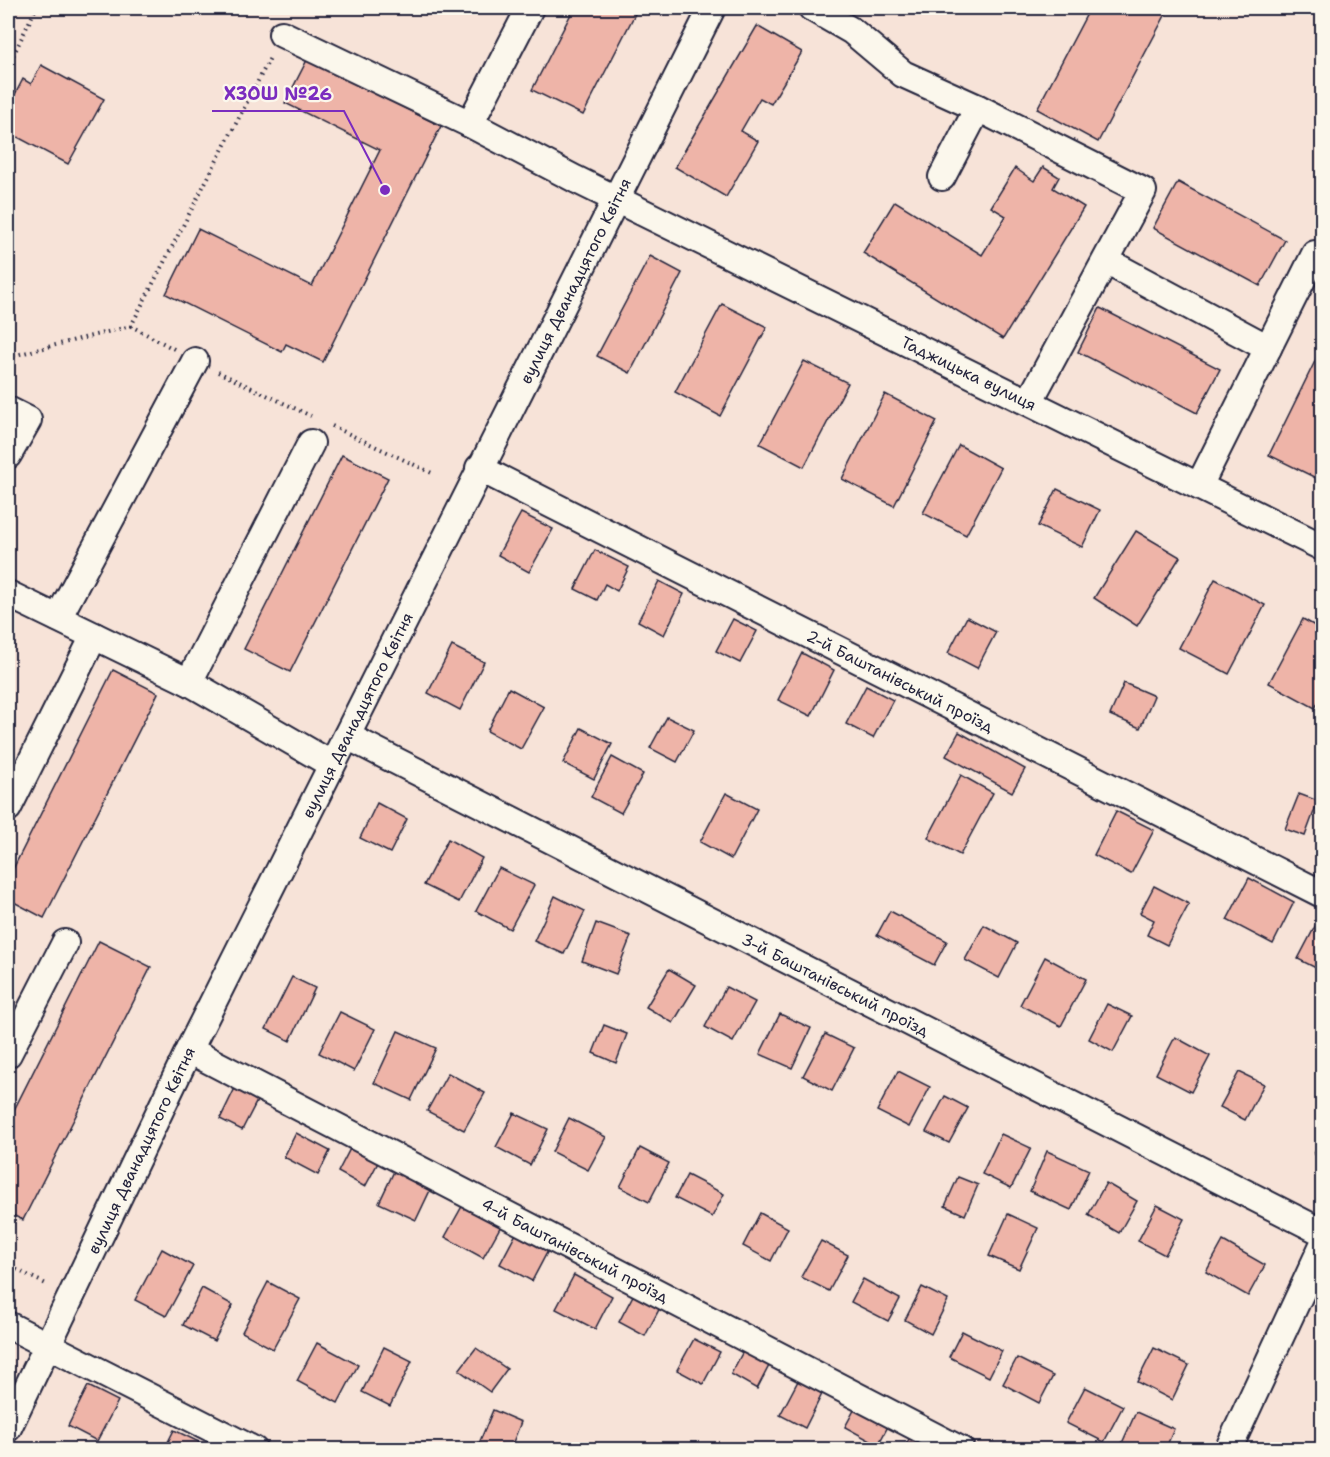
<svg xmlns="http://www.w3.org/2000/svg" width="1330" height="1457" viewBox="0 0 1330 1457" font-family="'Shantell Sans',sans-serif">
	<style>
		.building { fill: #eeb4a8; stroke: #22223b; stroke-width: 1.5 }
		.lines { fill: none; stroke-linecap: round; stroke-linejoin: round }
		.minor-casing { stroke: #22223b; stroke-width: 30 }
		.path { stroke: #22223b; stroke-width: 4; stroke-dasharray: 1.5 4.5; stroke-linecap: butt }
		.minor { stroke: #fbf7ec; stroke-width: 26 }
		.labels { text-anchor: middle; stroke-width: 4.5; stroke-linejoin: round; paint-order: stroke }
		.street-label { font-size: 16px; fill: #22223b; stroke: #fbf7ec }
		.leader { fill: none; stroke: #7b2cbf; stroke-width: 2 }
		.callout-dot { fill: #7b2cbf; stroke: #fbf7ec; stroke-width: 2 }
		.callout-label { font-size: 18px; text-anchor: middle; font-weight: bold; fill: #7b2cbf; stroke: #fbf7ec; stroke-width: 4.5; stroke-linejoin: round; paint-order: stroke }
	</style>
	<rect width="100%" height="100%" fill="#f7e3d8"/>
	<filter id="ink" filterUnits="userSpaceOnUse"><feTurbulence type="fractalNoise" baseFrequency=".0167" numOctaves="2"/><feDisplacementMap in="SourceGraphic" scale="12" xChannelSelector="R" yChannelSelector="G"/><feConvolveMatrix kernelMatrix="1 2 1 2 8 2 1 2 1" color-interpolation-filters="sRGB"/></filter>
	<g filter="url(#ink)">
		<!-- building -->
		<g class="building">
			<polygon points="574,8 638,8 583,115 532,90"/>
			<polygon points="1090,8 1169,8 1098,142 1037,109"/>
			<polygon points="757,26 802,52 771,104 760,98 741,131 758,141 726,197 675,167"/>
			<polygon points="307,60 441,126 323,362 286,344 282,352 166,294 198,229 312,286 380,150 285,103"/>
			<polygon points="41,65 104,99 68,164 8,132 16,117 8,113 8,108 23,79 31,84"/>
			<polygon points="1043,167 1059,177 1053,188 1084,207 1003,339 863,253 895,201 982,255 1006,216 991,207 1015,168 1034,181"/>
			<polygon points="1178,182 1285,240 1260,286 1153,228"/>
			<polygon points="650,256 682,273 630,373 597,356"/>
			<polygon points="722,304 767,327 720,416 675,392"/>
			<polygon points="1100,308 1220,369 1197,413 1078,352"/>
			<polygon points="1322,347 1322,481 1269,455"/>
			<polygon points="804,361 848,383 804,467 760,444"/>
			<polygon points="885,394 937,421 894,506 842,479"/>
			<polygon points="959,445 1001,468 966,535 923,513"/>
			<polygon points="342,455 388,478 290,672 244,649"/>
			<polygon points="1057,489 1100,510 1082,547 1038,526"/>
			<polygon points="521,513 553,529 529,572 498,555"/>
			<polygon points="1136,531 1180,557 1137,626 1094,598"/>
			<polygon points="595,550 629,567 617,591 605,584 597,600 575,589"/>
			<polygon points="1215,579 1265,605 1229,674 1179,648"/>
			<polygon points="659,581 684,594 664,635 638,621"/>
			<polygon points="967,617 996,632 977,668 948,653"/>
			<polygon points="733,619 757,631 740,663 716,651"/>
			<polygon points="1303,619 1322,630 1322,695 1315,708 1269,683"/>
			<polygon points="452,646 484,662 460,710 428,693"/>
			<polygon points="802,653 834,670 811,716 778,700"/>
			<polygon points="113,670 158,693 44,918 8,899 8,879"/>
			<polygon points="1124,683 1154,696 1140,728 1110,715"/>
			<polygon points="866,686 893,700 873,738 846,724"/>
			<polygon points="509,688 544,707 521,749 487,731"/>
			<polygon points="667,717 694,730 677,762 650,748"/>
			<polygon points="581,728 612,744 594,779 563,763"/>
			<polygon points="959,732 1025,769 1012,792 946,756"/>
			<polygon points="612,757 643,774 621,813 591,797"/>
			<polygon points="961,775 993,793 960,855 928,838"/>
			<polygon points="726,793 757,809 731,859 700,842"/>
			<polygon points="1299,794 1318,801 1305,836 1285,829"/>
			<polygon points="377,803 407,819 390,853 360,838"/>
			<polygon points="1116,811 1154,830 1131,874 1094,855"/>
			<polygon points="448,839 482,858 459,902 424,885"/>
			<polygon points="499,868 534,885 510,929 476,911"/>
			<polygon points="1249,878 1294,902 1273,944 1227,920"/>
			<polygon points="1154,886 1189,904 1167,945 1147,935 1154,920 1140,913"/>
			<polygon points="555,896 585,911 564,954 534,941"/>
			<polygon points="890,911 947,941 934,965 877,935"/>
			<polygon points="1321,915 1322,916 1322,971 1298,959"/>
			<polygon points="596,923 631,936 616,974 582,961"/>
			<polygon points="984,925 1017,943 999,978 965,960"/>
			<polygon points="99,941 151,967 23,1220 8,1213 8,1122"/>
			<polygon points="1045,957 1086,979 1061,1026 1020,1005"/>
			<polygon points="669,969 696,985 673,1023 646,1007"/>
			<polygon points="292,977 315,988 290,1041 266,1029"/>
			<polygon points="726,987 755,1002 733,1042 705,1027"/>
			<polygon points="1107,1004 1132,1016 1113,1052 1089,1039"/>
			<polygon points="340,1012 375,1029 354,1071 319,1053"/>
			<polygon points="780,1014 811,1028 792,1068 760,1054"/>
			<polygon points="604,1025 627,1034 616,1063 593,1053"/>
			<polygon points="398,1031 436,1048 411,1100 374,1083"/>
			<polygon points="825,1034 854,1048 832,1091 803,1076"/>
			<polygon points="1175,1037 1210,1056 1191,1092 1156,1074"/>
			<polygon points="898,1071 930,1087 909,1127 877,1111"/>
			<polygon points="1239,1072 1264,1084 1245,1120 1220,1107"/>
			<polygon points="448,1073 485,1093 464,1130 427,1111"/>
			<polygon points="238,1082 261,1093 242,1130 220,1119"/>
			<polygon points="945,1096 968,1108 949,1143 926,1132"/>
			<polygon points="514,1113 548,1129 530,1165 496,1147"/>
			<polygon points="569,1118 606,1137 588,1170 552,1152"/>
			<polygon points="296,1133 330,1151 318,1175 284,1157"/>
			<polygon points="1001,1134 1031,1148 1011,1188 982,1174"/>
			<polygon points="1322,1137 1322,1159 1314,1154"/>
			<polygon points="354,1141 382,1155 365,1187 338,1172"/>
			<polygon points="640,1148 669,1163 649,1202 620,1187"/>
			<polygon points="1047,1151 1089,1170 1071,1210 1030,1191"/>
			<polygon points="397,1165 434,1182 416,1220 379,1203"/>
			<polygon points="687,1175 724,1194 712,1217 675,1198"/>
			<polygon points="958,1177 978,1185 965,1215 945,1206"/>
			<polygon points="1106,1183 1137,1201 1119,1233 1088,1215"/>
			<polygon points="465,1201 503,1222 483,1258 445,1237"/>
			<polygon points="1157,1205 1184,1219 1165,1255 1138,1241"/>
			<polygon points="760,1213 788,1228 771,1261 743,1246"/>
			<polygon points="1008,1214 1038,1228 1019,1269 989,1256"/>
			<polygon points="520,1226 552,1243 532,1281 500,1264"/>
			<polygon points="821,1241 848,1255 829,1291 801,1277"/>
			<polygon points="1223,1241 1265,1265 1248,1296 1206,1272"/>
			<polygon points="162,1249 193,1266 166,1316 135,1300"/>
			<polygon points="574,1275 612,1296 595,1329 556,1309"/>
			<polygon points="863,1279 900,1299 888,1321 851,1302"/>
			<polygon points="268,1282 300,1299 273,1349 242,1332"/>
			<polygon points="922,1287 948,1300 931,1334 905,1320"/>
			<polygon points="202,1288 233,1305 214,1341 183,1325"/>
			<polygon points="637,1288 663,1302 645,1336 619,1322"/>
			<polygon points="962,1331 1002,1351 989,1377 949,1357"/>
			<polygon points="694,1339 720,1352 703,1384 677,1370"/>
			<polygon points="317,1343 358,1365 338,1403 297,1381"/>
			<polygon points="747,1344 773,1358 757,1389 731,1374"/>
			<polygon points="384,1347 412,1361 390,1406 362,1392"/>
			<polygon points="476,1348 507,1369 490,1392 459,1370"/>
			<polygon points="1154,1348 1189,1365 1172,1400 1137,1382"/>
			<polygon points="1017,1358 1053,1376 1039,1403 1003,1384"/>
			<polygon points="799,1379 823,1392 805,1428 780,1415"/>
			<polygon points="88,1386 118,1401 97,1441 68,1426"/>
			<polygon points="1085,1387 1123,1406 1104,1442 1066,1423"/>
			<polygon points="859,1401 892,1419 878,1445 845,1427"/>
			<polygon points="493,1410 521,1422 510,1450 486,1450 478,1446"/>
			<polygon points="1136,1412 1174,1429 1165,1450 1119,1450"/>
			<polygon points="174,1430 199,1442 195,1450 164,1450"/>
			<polygon points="914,1430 946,1450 903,1450"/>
		</g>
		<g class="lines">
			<defs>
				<g id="minor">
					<polyline points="812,8 852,31 903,74 978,108 1143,191 1029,402"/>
					<path id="s1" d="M282,34L470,124L575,179L1322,547"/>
					<polyline points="470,124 530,8"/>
					<polyline points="942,177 978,108"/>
					<polyline points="1106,261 1268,348"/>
					<polyline points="8,410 28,420 8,455"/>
					<path id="s2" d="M479,468L1322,894"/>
					<polyline points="1199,486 1315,254"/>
					<polyline points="8,594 189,682 331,764"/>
					<polyline points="58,618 195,361"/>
					<polyline points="189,682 311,443"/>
					<path id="s3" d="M347,736L1322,1232"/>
					<polyline points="8,808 94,636"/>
					<path id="s4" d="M189,1050L961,1450"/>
					<polyline points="8,1054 65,943"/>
					<polyline points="8,1325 254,1450"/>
					<path id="s5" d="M8,1428L189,1050L712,8"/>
					<polyline points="1228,1450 1322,1247"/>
				</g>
			</defs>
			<!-- minor casing -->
			<use href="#minor" class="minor-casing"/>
			<!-- path -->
			<g class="path">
				<polyline points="8,66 36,8"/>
				<polyline points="174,349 131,326 271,56"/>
				<polyline points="8,357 131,326"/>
				<polyline points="218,372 311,416"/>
				<polyline points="332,426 434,474"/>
				<polyline points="11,1267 46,1284"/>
			</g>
			<!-- minor -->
			<use href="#minor" class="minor"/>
		</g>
	</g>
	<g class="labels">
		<!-- street labels -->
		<g class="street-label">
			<text dy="6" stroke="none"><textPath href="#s5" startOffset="1280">вулиця Дванадцятого Квітня</textPath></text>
			<text dy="6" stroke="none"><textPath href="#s1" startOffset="766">Таджицька вулиця</textPath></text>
			<text dy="6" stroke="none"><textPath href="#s2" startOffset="472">2-й Баштанівський проїзд</textPath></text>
			<text dy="6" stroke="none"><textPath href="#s5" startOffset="794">вулиця Дванадцятого Квітня</textPath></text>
			<text dy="6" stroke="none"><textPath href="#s3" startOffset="548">3-й Баштанівський проїзд</textPath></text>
			<text dy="6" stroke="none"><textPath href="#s5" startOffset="308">вулиця Дванадцятого Квітня</textPath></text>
			<text dy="6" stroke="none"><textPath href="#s4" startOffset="435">4-й Баштанівський проїзд</textPath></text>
		</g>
	</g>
	<!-- callouts -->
	<path class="leader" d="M385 190L344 111H212"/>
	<circle class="callout-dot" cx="385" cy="190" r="6"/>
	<g class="callout-label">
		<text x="278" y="100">ХЗОШ №26</text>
	</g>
	<!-- margin -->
	<rect width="1330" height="1457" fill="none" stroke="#fbf7ec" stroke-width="30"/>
	<rect x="15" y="15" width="1300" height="1427" fill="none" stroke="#22223b" stroke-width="2" filter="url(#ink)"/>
</svg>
